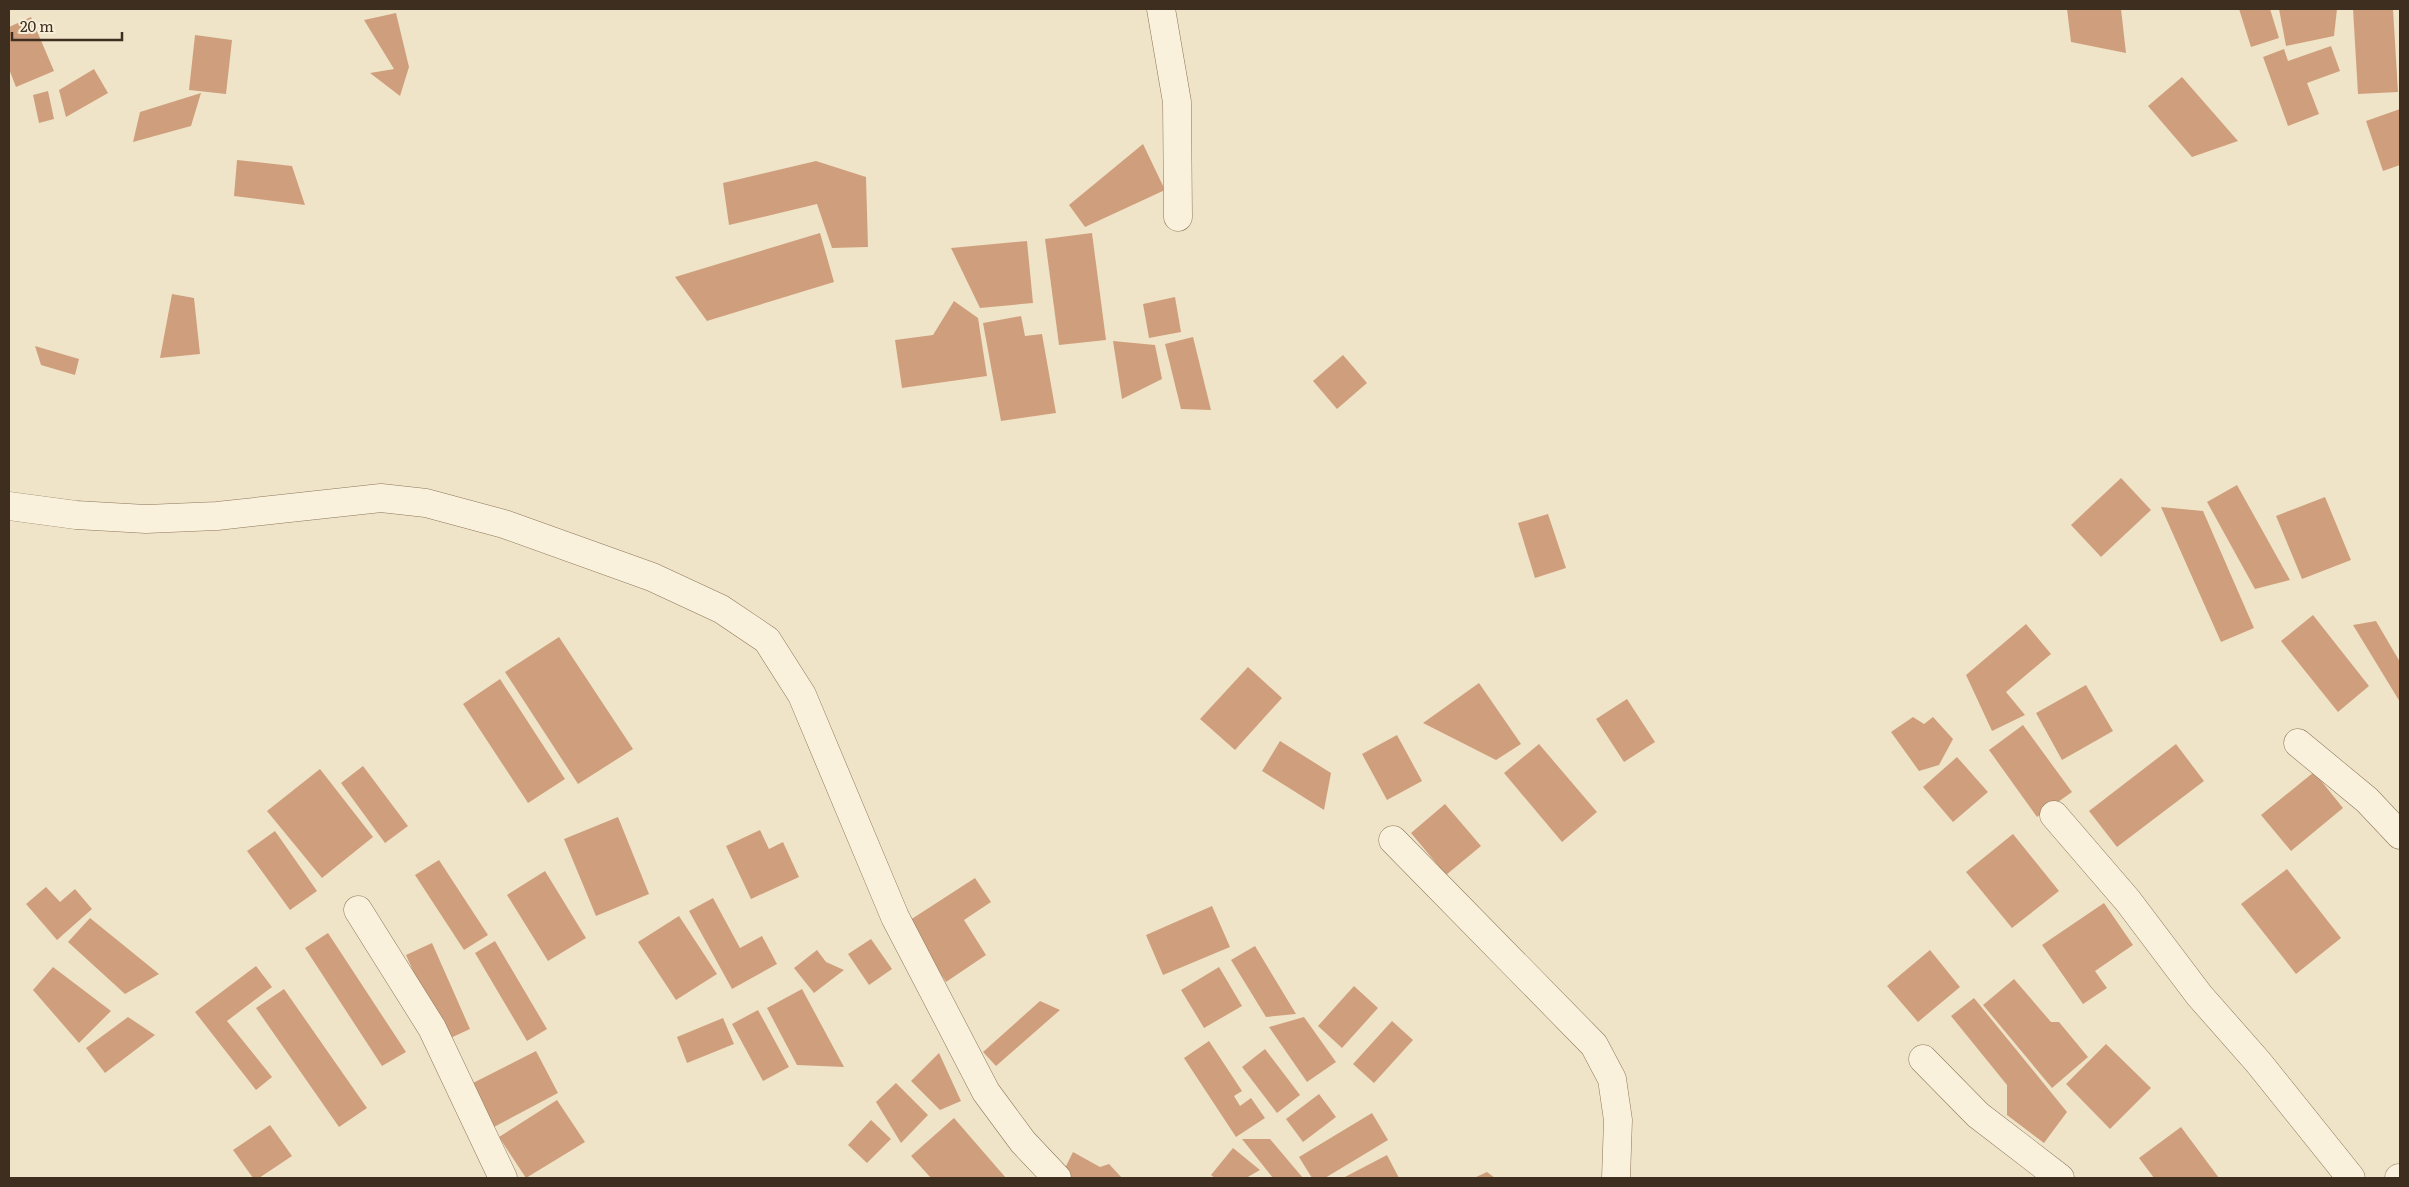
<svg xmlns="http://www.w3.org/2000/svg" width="2409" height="1187" viewBox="0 0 2409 1187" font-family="Literata,serif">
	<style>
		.building { fill: #cf9f7d }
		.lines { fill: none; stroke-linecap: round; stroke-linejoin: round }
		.street-casing { stroke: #8d765c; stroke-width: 29 }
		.street { stroke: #faf1dc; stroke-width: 28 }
	</style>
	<rect width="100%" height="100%" fill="#f0e4c8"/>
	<!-- building -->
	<g class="building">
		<polygon points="2067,9 2121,9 2126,53 2071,42"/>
		<polygon points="2239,9 2270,9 2279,38 2251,47"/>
		<polygon points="2279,9 2337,9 2334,36 2286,46"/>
		<polygon points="2353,9 2393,9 2398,92 2358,94"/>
		<polygon points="396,13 409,67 400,96 370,73 394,69 364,20"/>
		<polygon points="31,17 54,71 16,87 9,69 9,27"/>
		<polygon points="195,35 232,40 226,94 189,90"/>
		<polygon points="2331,46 2340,71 2307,83 2319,114 2288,126 2263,57 2284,49 2288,61"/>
		<polygon points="94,69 108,93 66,117 59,90"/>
		<polygon points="2182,77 2238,141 2192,157 2148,106"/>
		<polygon points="48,91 54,119 39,123 33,95"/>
		<polygon points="201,93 191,126 133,142 140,112"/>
		<polygon points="2400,109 2400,165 2383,171 2366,121"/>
		<polygon points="1143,144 1165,190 1085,227 1069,205"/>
		<polygon points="237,160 292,166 305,205 234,196"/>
		<polygon points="816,161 866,177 868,247 832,248 817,204 729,225 723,183"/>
		<polygon points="820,233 834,282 707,321 675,277"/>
		<polygon points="1092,233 1106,340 1059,345 1045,239"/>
		<polygon points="1027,241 1033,303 980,308 951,248"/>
		<polygon points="172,294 194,298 200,354 160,358"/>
		<polygon points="1175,297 1181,332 1149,338 1143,304"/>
		<polygon points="954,301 978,318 987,376 902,388 895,340 933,335"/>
		<polygon points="1021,316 1025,336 1042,334 1056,413 1001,421 983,323"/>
		<polygon points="1193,337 1211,410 1181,409 1165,344"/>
		<polygon points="1113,341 1155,345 1162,379 1122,399"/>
		<polygon points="35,346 79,359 75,375 41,365"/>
		<polygon points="1343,355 1367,383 1337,409 1313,381"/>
		<polygon points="2121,478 2151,510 2101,557 2071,525"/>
		<polygon points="2237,485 2290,580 2255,589 2207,502"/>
		<polygon points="2325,497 2351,560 2302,579 2276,516"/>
		<polygon points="2161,507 2203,511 2254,628 2221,642"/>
		<polygon points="1548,514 1566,568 1535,578 1518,523"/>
		<polygon points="2313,615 2369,686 2338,712 2281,641"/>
		<polygon points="2376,621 2400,662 2400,702 2353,625"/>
		<polygon points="2026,624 2051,654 2006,692 2025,715 1992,731 1966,675"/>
		<polygon points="559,637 633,749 578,784 505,672"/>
		<polygon points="1248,667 1282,698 1235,750 1200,719"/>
		<polygon points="500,679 565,779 528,803 463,704"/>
		<polygon points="1479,683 1521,744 1496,760 1423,723"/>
		<polygon points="2086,685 2113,731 2062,760 2036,713"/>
		<polygon points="1627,699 1655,742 1624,762 1596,719"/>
		<polygon points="1913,717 1924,724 1933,717 1953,739 1939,765 1919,771 1891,732"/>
		<polygon points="2023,725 2072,792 2037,817 1989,750"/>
		<polygon points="1397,735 1422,781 1387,800 1362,754"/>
		<polygon points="1280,741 1331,773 1324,810 1262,771"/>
		<polygon points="1539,744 1597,812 1562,842 1504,773"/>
		<polygon points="2176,744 2204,781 2117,847 2089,811"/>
		<polygon points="1957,757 1988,792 1953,822 1923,787"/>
		<polygon points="363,766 408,826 385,843 341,783"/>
		<polygon points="320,769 373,837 322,878 267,811"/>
		<polygon points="2314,772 2343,808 2291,851 2261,815"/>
		<polygon points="1445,804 1481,846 1446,875 1411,833"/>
		<polygon points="618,817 649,894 596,916 564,839"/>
		<polygon points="760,830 769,849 783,842 799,877 751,899 726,846"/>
		<polygon points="275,831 317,891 290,910 247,851"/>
		<polygon points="2013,834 2059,891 2012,928 1966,872"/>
		<polygon points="439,860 488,935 464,950 415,875"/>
		<polygon points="2287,869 2341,938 2296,974 2241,904"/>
		<polygon points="545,871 586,938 548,961 507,895"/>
		<polygon points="975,878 991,902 964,920 986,955 946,982 907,922"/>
		<polygon points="46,887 60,902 75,889 92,909 57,940 26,904"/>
		<polygon points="713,898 740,948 762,936 777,964 732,989 689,911"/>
		<polygon points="2104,903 2133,945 2095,971 2107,988 2083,1004 2042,945"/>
		<polygon points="1212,906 1230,947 1163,975 1146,935"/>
		<polygon points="679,916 717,974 676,1000 638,942"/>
		<polygon points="90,918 159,974 125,994 68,942"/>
		<polygon points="328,933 406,1052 382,1066 305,948"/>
		<polygon points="871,939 892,969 869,985 848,954"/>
		<polygon points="495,941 547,1029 527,1041 475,953"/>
		<polygon points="432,943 470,1029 444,1041 406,955"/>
		<polygon points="1255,946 1296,1014 1266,1017 1231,960"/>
		<polygon points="817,950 826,962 844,970 814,993 794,968"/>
		<polygon points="1930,950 1960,987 1918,1022 1887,986"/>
		<polygon points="256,966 272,987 227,1021 272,1077 256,1090 195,1012"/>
		<polygon points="53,967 111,1011 79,1043 33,990"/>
		<polygon points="1219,967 1242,1006 1204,1028 1181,990"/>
		<polygon points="2014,979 2051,1022 2059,1022 2088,1057 2052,1088 1983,1005"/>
		<polygon points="1354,986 1378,1008 1342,1048 1318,1026"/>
		<polygon points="284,989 367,1108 339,1127 256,1008"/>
		<polygon points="802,989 844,1067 797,1065 767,1008"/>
		<polygon points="1974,998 2067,1112 2044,1143 2007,1115 2007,1085 1951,1016"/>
		<polygon points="1040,1001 1060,1010 996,1066 983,1052"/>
		<polygon points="758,1010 789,1067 763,1081 732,1024"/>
		<polygon points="128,1017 155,1035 105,1073 86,1048"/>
		<polygon points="1304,1017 1336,1062 1307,1082 1269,1027"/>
		<polygon points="723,1018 734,1044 687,1063 677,1037"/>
		<polygon points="1392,1021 1413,1040 1374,1083 1353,1064"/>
		<polygon points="1209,1041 1242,1091 1234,1096 1240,1106 1251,1098 1265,1118 1236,1137 1184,1058"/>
		<polygon points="2106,1044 2151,1088 2110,1129 2066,1084"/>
		<polygon points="1265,1049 1300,1095 1277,1113 1242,1067"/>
		<polygon points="536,1051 558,1093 494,1127 471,1084"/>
		<polygon points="939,1053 961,1101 940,1110 911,1081"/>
		<polygon points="896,1083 928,1115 901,1143 876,1102"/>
		<polygon points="1319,1094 1336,1117 1303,1142 1286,1119"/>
		<polygon points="557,1100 585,1142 526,1178 499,1137"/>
		<polygon points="1372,1113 1388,1140 1325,1178 1312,1178 1299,1157"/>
		<polygon points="954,1118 1006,1178 931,1178 911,1156"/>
		<polygon points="871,1120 891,1139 867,1163 848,1145"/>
		<polygon points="270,1125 292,1156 259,1178 253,1178 233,1150"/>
		<polygon points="2181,1127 2219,1178 2154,1178 2139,1158"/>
		<polygon points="1242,1139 1270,1139 1303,1178 1273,1178"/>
		<polygon points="1233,1148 1260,1170 1246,1178 1215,1178 1211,1175"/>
		<polygon points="1073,1152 1100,1167 1109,1164 1122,1178 1069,1178 1063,1172"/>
		<polygon points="1387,1155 1399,1178 1343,1178"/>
		<polygon points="1487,1172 1495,1178 1474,1178"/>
	</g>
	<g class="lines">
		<defs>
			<g id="street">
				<polyline points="1161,9 1177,102 1178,217"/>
				<polyline points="9,506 76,515 146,519 217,516 381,498 426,503 504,524 652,577 721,609 767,640 802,695 895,917 986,1092 1023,1142 1057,1178"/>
				<polyline points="2298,743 2367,800 2400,835"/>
				<polyline points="2054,815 2128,901 2199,995 2258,1062 2351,1178"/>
				<polyline points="1393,840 1594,1045 1612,1079 1618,1120 1616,1178"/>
				<polyline points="358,910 432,1028 503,1178"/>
				<polyline points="1923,1059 1978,1115 2060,1178"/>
				<polyline points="2399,1178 2400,1178"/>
			</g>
		</defs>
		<!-- street casing -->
		<use href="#street" class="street-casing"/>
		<!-- street -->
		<use href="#street" class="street"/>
	</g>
	<!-- border -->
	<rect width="2409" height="1187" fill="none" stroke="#3d2e20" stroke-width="20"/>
	<!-- scale -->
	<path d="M12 32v8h110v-8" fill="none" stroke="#3d2e20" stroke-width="2.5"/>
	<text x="20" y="32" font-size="15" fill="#3d2e20" stroke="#f7eed8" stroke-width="4" paint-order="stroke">20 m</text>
</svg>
